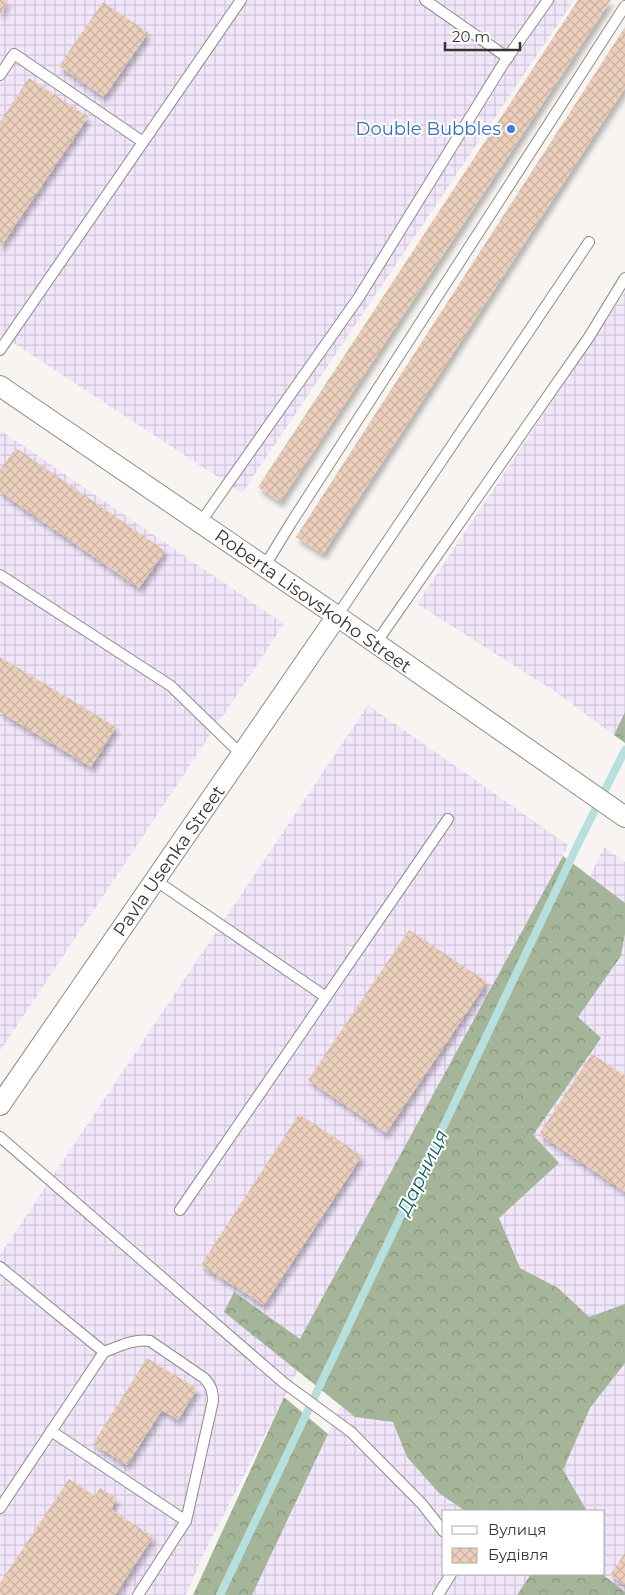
<svg xmlns="http://www.w3.org/2000/svg" width="625" height="1595" viewBox="0 0 625 1595" font-family="Montserrat,sans-serif">
	<style>
		.industrial { fill: url(#industrial-grid); fill-rule: evenodd }
		.forest { fill: url(#forest-crowns) }
		.lines { fill: none; stroke-linecap: round; stroke-linejoin: round }
		.stream { stroke: #b7dfde; stroke-width: 8 }
		.building { fill: url(#building-cross-hatch); filter: url(#shadow) }
		.lane-casing { stroke: #908d8a; stroke-width: 12 }
		.street-casing { stroke: #908d8a; stroke-width: 22 }
		.lane { stroke: #fff; stroke-width: 10 }
		.street { stroke: #fff; stroke-width: 20 }
		.shop-dot { fill: #3f7fe0; stroke: #fff; stroke-width: 2 }
		.labels { text-anchor: middle; stroke-width: 4; stroke-linejoin: round; paint-order: stroke }
		.shop-label { font-size: 18px; fill: #366cbe; stroke: #fff; text-anchor: end }
		.street-label { font-size: 18px; fill: #353432; stroke: #fff }
		.water-label { font-size: 19px; font-style: italic; fill: #106161; stroke: #fff }
	</style>
	<defs>
		<pattern id="industrial-grid" width="8" height="8" patternUnits="userSpaceOnUse" patternTransform="scale(1.25)"><rect width="8" height="8" fill="#f1e6fa"/><path d="M0 4h8M4 0v8" fill="none" stroke="#cfc6d7"/></pattern>
		<pattern id="forest-crowns" width="20" height="18" patternUnits="userSpaceOnUse" patternTransform="scale(1.25)"><rect width="20" height="18" fill="#a5b59a"/><path d="M2 6a3 3 0 1 1 6 0M12 15a3 3 0 1 1 6 0" fill="none" stroke="#87947e"/></pattern>
		<pattern id="building-cross-hatch" width="8" height="8" patternUnits="userSpaceOnUse" patternTransform="scale(1.25)"><rect width="8" height="8" fill="#ebcebb"/><path d="M0 0l8 8M0 8l8-8" fill="none" stroke="#cab2a1"/></pattern>
		<filter id="shadow"><feDropShadow dx="3" dy="5.5" stdDeviation="2.5" flood-color="#0004"/></filter>
	</defs>
	<rect width="100%" height="100%" fill="#f7f4f1"/>
	<!-- industrial -->
	<g class="industrial">
		<polygon points="0,0 574,0 242,493 0,334"/>
		<polygon points="625,292 625,743 554,691 417,604"/>
		<polygon points="0,430 284,624 0,1051"/>
		<polygon points="368,705 568,845 203,1555 186,1595 0,1595 0,1255"/>
		<path d="M604,847L625,862V1595H252ZM444,1511H604V1574H444Z"/>
	</g>
	<!-- forest -->
	<g class="forest">
		<polygon points="625,712 625,743 614,735"/>
		<polygon points="563,856 625,903 625,933 621,956 578,1017 601,1038 533,1135 559,1163 499,1218 520,1268 558,1288 589,1317 625,1304 625,1363 590,1408 563,1470 587,1511 465,1511 439,1493 407,1457 393,1422 355,1417 224,1312 234,1292 300,1339"/>
		<polygon points="284,1397 328,1434 252,1595 193,1595"/>
		<polygon points="531,1574 602,1574 625,1592 625,1595 517,1595"/>
	</g>
	<g class="lines">
		<!-- stream -->
		<polyline class="stream" points="220,1595 580,840 625,750"/>
	</g>
	<!-- building -->
	<g class="building">
		<polygon points="0,0 8,0 0,16"/>
		<polygon points="578,0 611,0 280,502 258,487"/>
		<polygon points="103,2 148,33 104,97 59,66"/>
		<polygon points="625,27 625,88 323,554 296,537"/>
		<polygon points="29,78 88,117 0,248 0,122"/>
		<polygon points="16,448 165,551 139,588 0,492 0,470"/>
		<polygon points="0,657 116,727 91,767 0,712"/>
		<polygon points="409,930 487,982 386,1133 308,1080"/>
		<polygon points="592,1054 625,1076 625,1192 539,1134"/>
		<polygon points="299,1114 362,1156 264,1305 201,1265"/>
		<polygon points="147,1358 197,1389 178,1420 162,1410 127,1465 93,1444"/>
		<polygon points="69,1479 95,1496 100,1488 117,1499 111,1509 153,1537 115,1595 0,1595 0,1583"/>
		<polygon points="625,1553 625,1585 610,1575"/>
	</g>
	<g class="lines">
		<defs>
			<g id="lane">
				<polyline points="425,0 508,58"/>
				<polyline points="0,75 14,54 143,142"/>
				<polyline points="0,350 241,0"/>
				<polyline points="200,523 359,297 505,61 548,0"/>
				<polyline points="264,567 291,523 625,6"/>
				<polyline points="0,575 171,686 242,755"/>
				<polyline points="337,616 589,242"/>
				<polyline points="376,643 589,337 625,278"/>
				<polyline points="155,880 326,997"/>
				<polyline points="0,1137 284,1383 351,1432 422,1504 444,1532"/>
				<polyline points="180,1210 448,819"/>
				<polyline points="0,1267 104,1352 0,1508"/>
				<path d="M104,1352C118,1347 135,1338 150,1341L204,1378C211,1385 213,1391 213,1401L186,1521"/>
				<polyline points="51,1431 186,1521 138,1595"/>
				<polyline points="438,1595 451,1574"/>
			</g>
			<g id="street">
				<polyline points="0,386 337,616 625,817"/>
				<polyline points="0,1105 337,616"/>
			</g>
		</defs>
		<!-- lane casing -->
		<use href="#lane" class="lane-casing"/>
		<!-- street casing -->
		<use href="#street" class="street-casing"/>
		<!-- lane -->
		<use href="#lane" class="lane"/>
		<!-- street -->
		<use href="#street" class="street"/>
	</g>
	<!-- markers -->
	<circle class="shop-dot" cx="511" cy="129" r="5"/>
	<g class="labels">
		<!-- shop labels -->
		<g class="shop-label">
			<text x="501" y="135">Double Bubbles</text>
		</g>
		<!-- street labels -->
		<g class="street-label">
			<text transform="translate(313 601) rotate(35)" y="6">Roberta Lisovskoho Street</text>
			<text transform="translate(169 861) rotate(-55)" y="6">Pavla Usenka Street</text>
		</g>
		<!-- water labels -->
		<g class="water-label">
			<text transform="translate(422 1172) rotate(-64)" y="7">Дарниця</text>
		</g>
	</g>
	<!-- legend -->
	<rect x="442" y="1510" width="162" height="65" fill="#ffffff" stroke="#aeaead"/>
	<rect x="452" y="1526" width="25" height="8" fill="#ffffff" stroke="#aeaead"/>
	<text x="488" y="1535" font-size="15" fill="#353432">Вулиця</text>
	<rect x="452" y="1548" width="25" height="15" fill="url(#building-cross-hatch)" stroke="#aeaead"/>
	<text x="488" y="1560" font-size="15" fill="#353432">Будівля</text>
	<!-- scale -->
	<path d="M445 42v8h75v-8" fill="none" stroke="#353432" stroke-width="2.5"/>
	<text x="452" y="42" font-size="15" fill="#353432" stroke="#ffffff" stroke-width="4" paint-order="stroke">20 m</text>
</svg>
